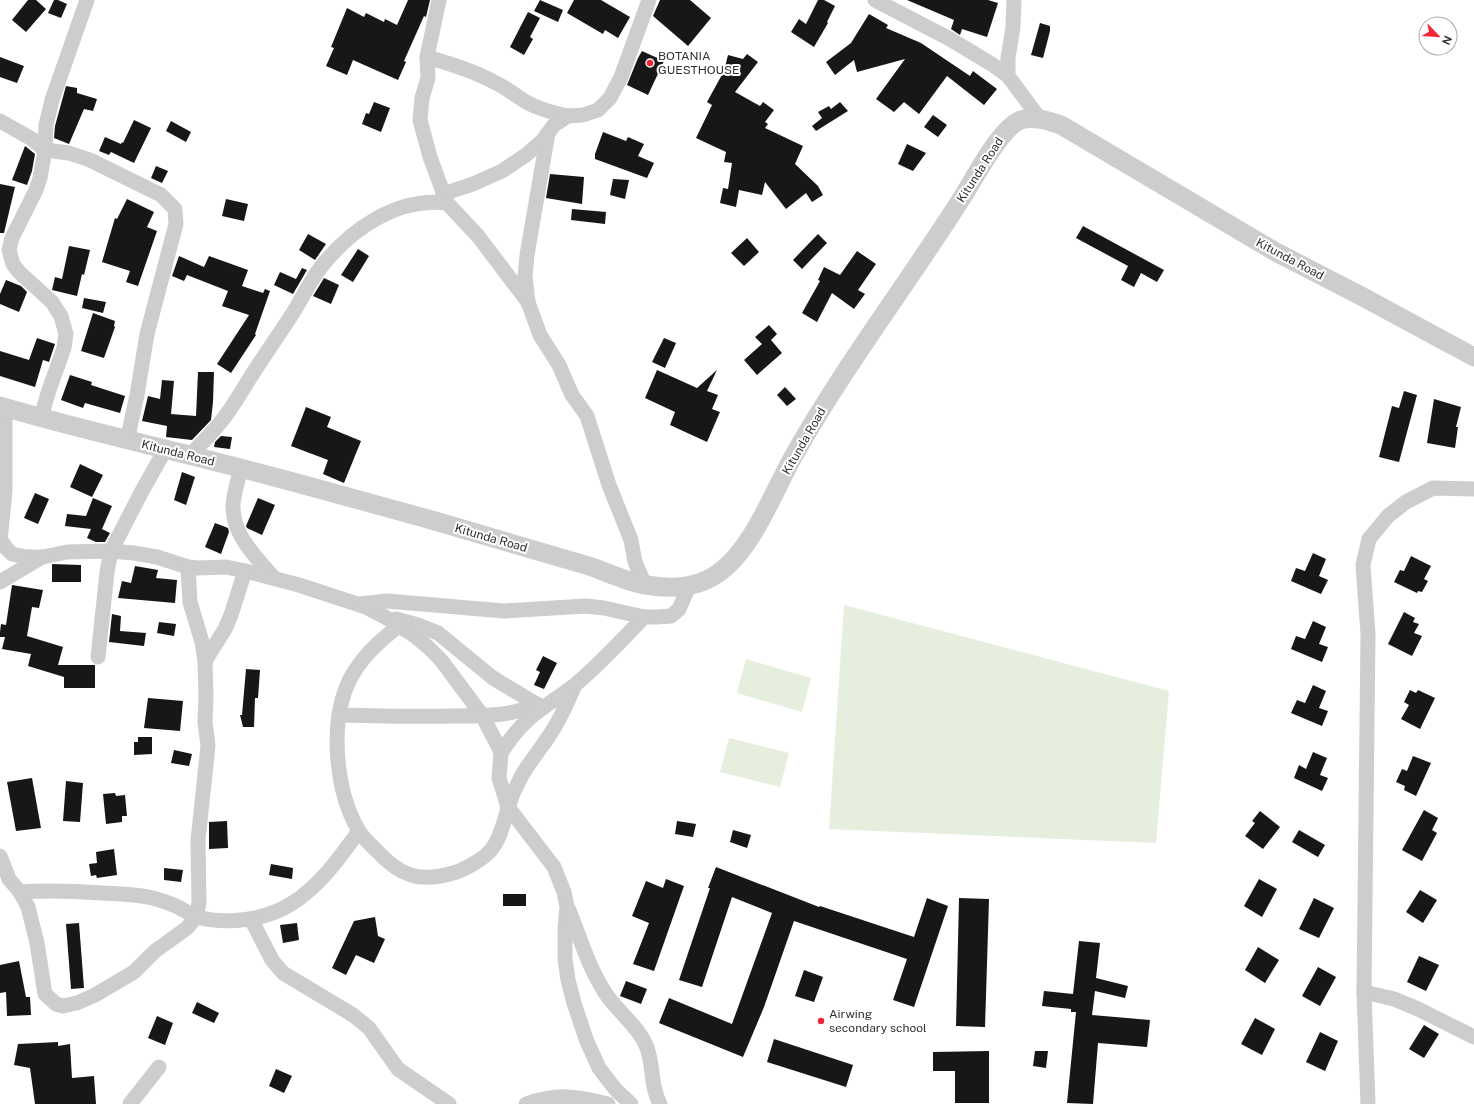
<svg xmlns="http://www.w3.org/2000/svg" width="1474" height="1104" viewBox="0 0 1474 1104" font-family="'Public Sans',sans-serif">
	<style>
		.green { fill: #e6eedd }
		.building { fill: #171717 }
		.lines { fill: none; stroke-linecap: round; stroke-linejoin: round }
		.minor { stroke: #cdcdcd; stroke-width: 15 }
		.tertiary { stroke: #cdcdcd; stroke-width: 19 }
		.poi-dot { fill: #f52436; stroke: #fff; stroke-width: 1.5 }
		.labels { text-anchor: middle; stroke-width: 4; stroke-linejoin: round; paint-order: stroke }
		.poi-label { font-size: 12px; fill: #303030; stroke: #fff; text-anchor: start }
		.street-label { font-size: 12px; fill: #303030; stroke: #fff }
	</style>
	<rect width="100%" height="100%" fill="#fff"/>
	<!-- green -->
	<g class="green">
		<polygon points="844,605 1169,691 1156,843 829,829"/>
		<polygon points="746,659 811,678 802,712 737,693"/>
		<polygon points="729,738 789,753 780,787 720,772"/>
	</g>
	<!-- building -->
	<g class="building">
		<polygon points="28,0 36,0 46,9 26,32 12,20"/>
		<polygon points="54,0 58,0 67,4 61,18 48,13"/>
		<polygon points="408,0 430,0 426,17 424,16 404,61 406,62 398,80 353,60 347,75 326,66 334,48 331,47 347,8 364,17 366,13 384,22 385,19 397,25"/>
		<polygon points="540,0 563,10 558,22 534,11"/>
		<polygon points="574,0 601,0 630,17 618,38 605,30 603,34 567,13"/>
		<polygon points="660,0 690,0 711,18 688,46 653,16"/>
		<polygon points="818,0 824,0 835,6 827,22 828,23 814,47 791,32 799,19 806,24"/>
		<polygon points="907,0 988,0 998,3 987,37 962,29 960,35 951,29 954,20"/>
		<polygon points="528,12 540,18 530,37 533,39 524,55 510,47"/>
		<polygon points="869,14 888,25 886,28 921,43 970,76 973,71 997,89 984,105 947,76 919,114 904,102 894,112 876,99 905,59 857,72 854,60 835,75 826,62 851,43"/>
		<polygon points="1040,23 1050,26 1050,31 1043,58 1031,55"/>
		<polygon points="642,51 664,61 648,95 627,85 638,58"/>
		<polygon points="747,54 758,62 735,92 760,106 763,102 774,110 765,122 768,124 765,128 803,146 795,164 818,186 823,195 812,202 806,193 786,209 765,182 762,195 739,190 736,207 720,203 723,188 728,189 732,163 724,162 726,152 696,138 712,105 707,102 724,71 728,55 743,59"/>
		<polygon points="0,57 24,66 17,83 0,77"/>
		<polygon points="66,86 77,88 77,93 97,99 93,111 84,109 69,144 54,138 55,126"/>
		<polygon points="374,102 390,108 381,132 362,124 366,113 369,114"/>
		<polygon points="840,102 848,111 816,131 812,126 822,118 818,112 829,106 831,109"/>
		<polygon points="933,115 947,125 938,137 924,127"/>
		<polygon points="134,120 151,128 134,163 111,152 109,155 99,151 105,137 121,144 122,142 123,143"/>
		<polygon points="171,121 191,132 186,142 166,131"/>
		<polygon points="603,132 626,141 628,137 644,144 638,156 654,163 647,178 595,159 595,154"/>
		<polygon points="907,144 926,153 913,171 898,164"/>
		<polygon points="25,146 35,154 32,171 27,185 12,180"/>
		<polygon points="156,166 168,171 162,183 151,178"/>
		<polygon points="550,174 584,177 582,204 546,198"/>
		<polygon points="613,179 629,180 625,199 610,195"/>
		<polygon points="0,184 15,187 4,233 0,233"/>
		<polygon points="127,199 154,212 147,227 157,231 138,286 126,282 130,271 102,262 115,218 117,219"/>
		<polygon points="226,199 248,204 244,221 222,216"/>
		<polygon points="572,209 606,212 605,224 571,220"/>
		<polygon points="1083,226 1164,270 1157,282 1141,273 1134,287 1121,280 1128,266 1076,238"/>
		<polygon points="308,234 326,244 315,260 299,250"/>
		<polygon points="818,234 827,243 802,269 793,260"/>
		<polygon points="747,238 759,252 744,266 731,253"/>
		<polygon points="69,246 90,250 84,275 82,274 77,296 52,290 55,277 62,279"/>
		<polygon points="358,249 369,256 353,282 341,275"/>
		<polygon points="857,251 876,264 858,290 865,294 854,309 832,293 817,322 802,313 820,281 818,280 824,267 840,275"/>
		<polygon points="179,256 204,267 209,256 248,270 242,286 263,293 265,289 270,291 255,334 256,335 231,373 217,364 249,315 222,306 228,291 187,275 184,281 172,276"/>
		<polygon points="302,268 307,270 293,294 274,285 280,272 296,279"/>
		<polygon points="324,278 339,285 331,304 313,296"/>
		<polygon points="6,280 21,286 27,292 19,312 0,304 0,294"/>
		<polygon points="84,298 106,302 103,313 82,308"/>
		<polygon points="93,313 115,321 114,326 115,327 104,358 81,351"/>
		<polygon points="769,325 777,334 771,340 782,353 757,375 744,360 762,344 755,337"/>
		<polygon points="37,338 55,344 49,362 43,360 35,387 0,376 0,351 29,360"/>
		<polygon points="664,338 676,343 665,368 652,362"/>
		<polygon points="657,370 697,388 717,370 707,391 718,395 712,409 720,412 707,442 670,425 675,412 645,398"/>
		<polygon points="198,372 214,372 213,402 211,420 192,440 166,437 167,426 142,421 148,396 160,399 162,380 174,381 171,414 196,416"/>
		<polygon points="70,375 92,382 91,385 125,396 120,413 85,403 83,408 61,400"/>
		<polygon points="785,387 796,399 787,406 777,395"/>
		<polygon points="1404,391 1417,395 1399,462 1379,457 1392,406 1399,408"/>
		<polygon points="1434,399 1461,407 1456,427 1458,427 1455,448 1427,443"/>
		<polygon points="306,407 331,417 327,427 361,441 344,483 323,474 328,460 291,446"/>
		<polygon points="221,436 232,437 230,449 214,447 215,442"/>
		<polygon points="80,464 103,475 92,497 70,487"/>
		<polygon points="182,472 195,477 186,505 174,500"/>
		<polygon points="35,493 49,499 38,524 24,518"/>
		<polygon points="93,498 112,506 102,529 110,533 105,542 96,542 87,538 91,529 65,526 67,514 86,516"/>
		<polygon points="258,498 275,505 262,535 247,528 246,526"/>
		<polygon points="215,523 228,528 229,532 221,554 205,547"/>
		<polygon points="1313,553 1326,559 1319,576 1328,580 1321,594 1291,581 1296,568 1305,571"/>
		<polygon points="1411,556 1431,566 1424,579 1428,581 1422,592 1418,591 1417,593 1394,582 1400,570 1404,571"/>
		<polygon points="52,564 81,565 81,582 52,582"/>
		<polygon points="135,566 158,570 156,578 177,580 175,603 118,598 122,581 131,583"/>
		<polygon points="12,585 43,590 39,608 32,607 27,636 63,647 58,665 95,665 95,688 64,688 64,677 28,666 31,654 2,649 5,637 0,637 0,632 1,624 6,625"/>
		<polygon points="1404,612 1415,618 1413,622 1419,624 1414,633 1422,636 1412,656 1388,644"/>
		<polygon points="112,614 121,616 120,631 146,633 144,646 109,642"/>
		<polygon points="1313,621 1326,627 1319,644 1328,647 1322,662 1291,649 1296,636 1305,639"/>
		<polygon points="159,622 176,624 174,636 157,633"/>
		<polygon points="543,656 557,663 544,689 534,685 540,672 536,670"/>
		<polygon points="246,669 260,670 258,698 255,698 254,727 243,727 240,715 242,715"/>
		<polygon points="1313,685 1326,691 1319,708 1328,711 1322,726 1291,713 1297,700 1305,703"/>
		<polygon points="1410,690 1416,693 1418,690 1435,698 1420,729 1401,719 1409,705 1404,702"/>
		<polygon points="148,698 183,701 180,731 144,728"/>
		<polygon points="138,737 152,737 152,754 134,755 134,742 138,742"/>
		<polygon points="174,750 192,754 189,766 171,763"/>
		<polygon points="1313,752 1327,758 1320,775 1328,778 1322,791 1294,778 1299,765 1306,769"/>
		<polygon points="1413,756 1431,763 1416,796 1404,790 1405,786 1396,782 1402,769 1407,771"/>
		<polygon points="32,778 41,828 16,831 7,782"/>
		<polygon points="66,781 83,783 80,822 63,821"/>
		<polygon points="115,793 116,796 125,795 127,816 122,816 122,822 106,824 103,794"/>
		<polygon points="1424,810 1438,818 1432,830 1437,833 1422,861 1402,850"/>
		<polygon points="1260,811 1280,827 1263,849 1245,836 1255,823 1252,821"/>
		<polygon points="227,821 228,848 209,849 209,822"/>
		<polygon points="677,821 696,824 693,837 675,834"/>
		<polygon points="733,830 751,835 747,848 730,842"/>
		<polygon points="1299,830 1325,845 1318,857 1292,842"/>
		<polygon points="114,849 117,875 97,878 96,875 91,876 89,864 97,863 96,852"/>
		<polygon points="271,864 293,868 292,879 269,875"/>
		<polygon points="716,867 819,907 820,906 914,937 927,898 948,906 914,1007 893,1000 907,959 794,921 764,1007 743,1057 659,1023 669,998 732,1024 772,913 732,897 702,987 679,980 710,888 708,888"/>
		<polygon points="164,868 183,870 181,882 164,880"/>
		<polygon points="666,879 684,886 654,971 633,964 649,923 632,916 646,881 663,888"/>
		<polygon points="1259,879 1277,889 1262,917 1244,906"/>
		<polygon points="1420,890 1437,900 1423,923 1406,912"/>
		<rect x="503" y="894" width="23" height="12"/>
		<polygon points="959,898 989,899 985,1027 956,1026"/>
		<polygon points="1314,898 1334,908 1319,938 1299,929"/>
		<polygon points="375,917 378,936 385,939 374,963 356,955 346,975 332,968 354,921"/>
		<polygon points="79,923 84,988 71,989 66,924"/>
		<polygon points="297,923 299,940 283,943 280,925"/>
		<polygon points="1079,941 1100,943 1096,978 1128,986 1125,998 1095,991 1092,1015 1150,1020 1147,1047 1098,1043 1093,1104 1067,1103 1076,1012 1071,1012 1071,1009 1042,1006 1044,991 1073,994"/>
		<polygon points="1258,947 1279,960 1265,983 1245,970"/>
		<polygon points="1419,956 1439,965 1426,991 1407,982"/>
		<polygon points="19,961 26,997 30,997 31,1015 7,1016 6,992 0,993 0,965"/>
		<polygon points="1318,967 1336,977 1320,1006 1302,996"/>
		<polygon points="804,970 823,977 814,1002 795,996"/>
		<polygon points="626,981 647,989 641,1004 620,996"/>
		<polygon points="197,1002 219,1013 214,1023 192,1013"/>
		<polygon points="157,1016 173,1023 165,1045 148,1038"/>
		<polygon points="1255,1018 1275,1029 1262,1055 1241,1044"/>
		<polygon points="1424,1025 1439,1034 1424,1058 1409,1049"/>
		<polygon points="1320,1032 1338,1041 1325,1071 1306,1062"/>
		<polygon points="774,1039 853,1065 846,1087 767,1062"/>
		<polygon points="58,1042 58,1046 70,1044 72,1078 94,1076 96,1104 35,1104 30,1068 14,1065 18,1044"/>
		<polygon points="989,1051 989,1103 955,1103 955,1071 933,1071 933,1052"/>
		<polygon points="1035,1051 1048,1051 1046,1068 1033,1066"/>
		<polygon points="276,1069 292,1076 284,1093 269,1086"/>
	</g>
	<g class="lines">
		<!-- minor -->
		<g class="minor">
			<polyline points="439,0 427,57 428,78 422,98 420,120 430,157 447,203 478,236 528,302 540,335 559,365 572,395 587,416 609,485 631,540 635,562 645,585"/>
			<polyline points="875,0 950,39 993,65 1008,76 1040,119"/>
			<path d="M427,57C451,64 474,71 496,83C505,87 512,93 520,98C534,108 551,112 568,116"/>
			<polyline points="1008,76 1008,58 1013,27 1014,0"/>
			<polyline points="0,121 32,139 45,150 69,153 90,160 161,195 175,209 176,224 147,334 137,395 127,441"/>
			<polyline points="443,194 473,184 502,171 526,155 543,140 554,125 568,116 583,115 598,110 610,98 621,77 649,0"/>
			<polyline points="528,302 525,276 527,255 548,133"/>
			<polyline points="41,417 49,390 64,348 66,334 61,316 52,302 19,272 13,264 9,250 12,238 36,190 40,178 45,150 46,125 52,100 87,0"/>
			<path d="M189,456C205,440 221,424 233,405C241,393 249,379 257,367C268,350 280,333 291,316C301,301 309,282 321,267C351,229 397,197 447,203"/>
			<path d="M241,468C238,480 234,492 233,505C232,535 256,557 274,578"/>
			<polyline points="0,539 6,548 12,554 26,557 43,557 67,552 111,551 134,553 157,557 188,567 199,568 226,567 245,571 299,585 366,607 385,617 415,636 428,647 441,660 482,715 497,744 501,753 499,778 508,807 554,867 564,892 567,907 565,927 565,959 568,980 574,1003 586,1039 599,1068 616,1090 631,1104"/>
			<polyline points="0,541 5,491 5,407"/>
			<polyline points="0,582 42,557"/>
			<polyline points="359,604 387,601 504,611 586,606 604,608 644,617 657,617 671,616 679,609 689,586"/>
			<polyline points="396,619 418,625 438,633 493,678 543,708"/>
			<path d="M399,626C380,640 361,658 350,679C329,721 335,791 359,831C364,839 371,845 377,851C400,876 420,883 453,873C464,870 484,859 491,850C501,838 503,823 508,809C510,799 515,789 519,781C527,764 541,749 551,733C561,718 568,701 575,685"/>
			<polyline points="98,657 107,572 111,551 142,491 165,450"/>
			<polyline points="205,661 225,629 231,615 245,571"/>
			<path d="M339,715C376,716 413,717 450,716C480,716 510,717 537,704"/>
			<path d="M501,753C512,735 526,719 544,707C555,699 566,692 576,684C601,663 622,640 644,617"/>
			<polyline points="0,856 9,879 20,892 28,907 37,943 45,994 56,1004 63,1006 77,1003 95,995 134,972 155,951 187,928 196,917 199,903 198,840 208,746 205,722 206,696 205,661 202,642 190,602 188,567"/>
			<path d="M20,892C47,890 74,891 102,893C119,894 136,894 153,898C160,900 169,903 176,906C183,909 190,915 197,917C227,925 265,920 291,904C320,886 340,857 359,831"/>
			<path d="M569,910C580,938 589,969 606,994C618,1012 637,1025 646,1045C654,1064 650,1086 660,1104"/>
			<polyline points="251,919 272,960 283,973 353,1015 369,1028 398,1069 449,1104"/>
			<polyline points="1364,992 1394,999 1418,1009 1474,1037"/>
			<polyline points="130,1104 159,1067"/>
			<path d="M526,1104C558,1093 576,1096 608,1104"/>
			<polyline points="1368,1104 1364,992 1368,634 1363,565 1369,539 1388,516 1406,502 1433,488 1474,489"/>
		</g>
		<!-- tertiary -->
		<path class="tertiary" d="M0,406C79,429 160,447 240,468C303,484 365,502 428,519C481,534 535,550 589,566C607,572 627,582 646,585C670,589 697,588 717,574C751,552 773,493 793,457C844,366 909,282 965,193C976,175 1002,126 1021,120C1034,116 1048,121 1061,125L1274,251L1363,297L1474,357"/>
	</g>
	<!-- markers -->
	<g class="poi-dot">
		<circle cx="650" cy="63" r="4"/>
		<circle cx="821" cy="1021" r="4"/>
	</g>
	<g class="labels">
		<!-- poi labels -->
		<g class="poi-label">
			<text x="658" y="60">BOTANIA<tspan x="658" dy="14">GUESTHOUSE</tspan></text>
			<text x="829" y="1018">Airwing<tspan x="829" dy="14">secondary school</tspan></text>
		</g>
		<!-- street labels -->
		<g class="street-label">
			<text transform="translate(980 170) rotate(-57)" y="4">Kitunda Road</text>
			<text transform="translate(1290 259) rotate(28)" y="4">Kitunda Road</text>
			<text transform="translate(804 441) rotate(-60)" y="4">Kitunda Road</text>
			<text transform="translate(178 453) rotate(14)" y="4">Kitunda Road</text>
			<text transform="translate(491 538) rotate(16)" y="4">Kitunda Road</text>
		</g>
	</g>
	<!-- north arrow -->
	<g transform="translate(1438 36) rotate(115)"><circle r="19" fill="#ffffff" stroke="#acacac"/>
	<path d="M0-3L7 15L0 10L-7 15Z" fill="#f52436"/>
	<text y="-6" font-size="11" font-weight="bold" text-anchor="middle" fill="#303030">N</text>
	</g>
</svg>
